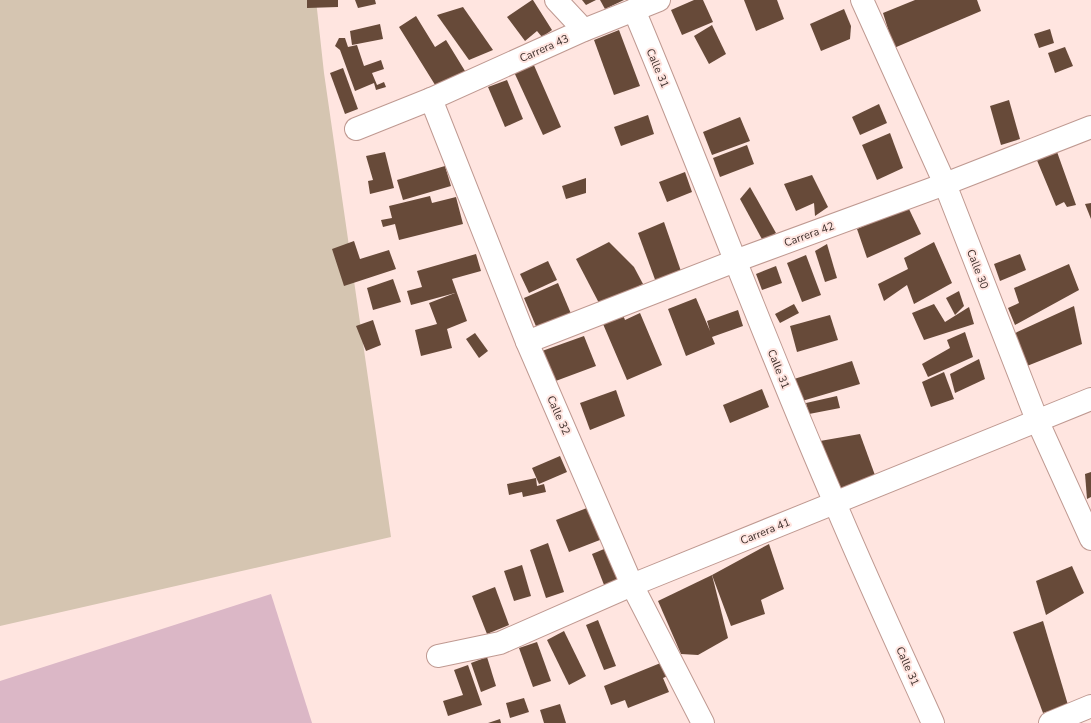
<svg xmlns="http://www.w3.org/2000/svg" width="1091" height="723" viewBox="0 0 1091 723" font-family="'Nunito Sans',sans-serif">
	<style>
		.green { fill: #d5c5b1 }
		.water { fill: #dbb7c6 }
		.building { fill: #674a39 }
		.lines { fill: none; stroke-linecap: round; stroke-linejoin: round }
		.minor-casing { stroke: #bf9991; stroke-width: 24 }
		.minor { stroke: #fff; stroke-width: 22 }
		.labels { text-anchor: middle; stroke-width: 4; stroke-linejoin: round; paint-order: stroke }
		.street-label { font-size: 11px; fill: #3e2f2b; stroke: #ffe5e0 }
	</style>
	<rect width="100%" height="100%" fill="#ffe5e0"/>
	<!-- green -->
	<polygon class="green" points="0,0 316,0 324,73 391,537 0,626"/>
	<!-- water -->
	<polygon class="water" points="271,594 312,723 0,723 0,681"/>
	<!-- building -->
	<g class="building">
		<polygon points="307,0 338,0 338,7 307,8"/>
		<polygon points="355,0 375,0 376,4 358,8"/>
		<polygon points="532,0 533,0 552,30 542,37 537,31 525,41 507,17"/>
		<polygon points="582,0 596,0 586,5"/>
		<polygon points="600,0 624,0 605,9"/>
		<polygon points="694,0 703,0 713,22 682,35 671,10"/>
		<polygon points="744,0 777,0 784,19 756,31"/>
		<polygon points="915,0 977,0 981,11 894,48 883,13"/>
		<polygon points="463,7 493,50 469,60 437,15"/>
		<polygon points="844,9 851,26 850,39 821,51 810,24"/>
		<polygon points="416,16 435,47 446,40 465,71 437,88 399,27"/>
		<polygon points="380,24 383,39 352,45 350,31"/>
		<polygon points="712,25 726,54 709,64 694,36"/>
		<polygon points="1050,29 1054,43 1039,48 1034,34"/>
		<polygon points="619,30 640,86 614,95 594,40"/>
		<polygon points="339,38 345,38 348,47 357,45 364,66 381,60 384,69 372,73 377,85 384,82 386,87 376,90 374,83 355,91 340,50 335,46"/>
		<polygon points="1065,47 1073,66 1055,73 1048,53"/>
		<polygon points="533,63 561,127 543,135 514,72"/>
		<polygon points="343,68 358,109 345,114 330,73"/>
		<polygon points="507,80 523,119 505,127 488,87"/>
		<polygon points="1009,100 1020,139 1001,145 990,106"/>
		<polygon points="879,104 887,123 860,135 852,117"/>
		<polygon points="648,115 654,134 621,146 614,127"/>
		<polygon points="740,117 750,141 712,155 703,132"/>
		<polygon points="890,133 903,168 877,180 862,145"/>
		<polygon points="747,145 754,164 720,177 713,158"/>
		<polygon points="1056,149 1076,205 1067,207 1064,202 1056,206 1036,158"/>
		<polygon points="385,152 394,188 370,194 368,181 373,180 366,156"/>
		<polygon points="445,166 451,186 403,200 397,180"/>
		<polygon points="685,172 692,192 667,202 659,182"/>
		<polygon points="812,175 828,207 815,216 814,203 796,211 784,184"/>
		<polygon points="586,178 586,193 566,199 562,186"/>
		<polygon points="750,187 776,233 763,241 740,199"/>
		<polygon points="430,196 432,203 456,197 463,224 399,240 395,224 383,227 381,220 392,218 389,206"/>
		<polygon points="1091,203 1091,219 1085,204"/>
		<polygon points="908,207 921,234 867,258 857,229"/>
		<polygon points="664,222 682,274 657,285 638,233"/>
		<polygon points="354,241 360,259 389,250 396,269 344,286 332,249"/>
		<polygon points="609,242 634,267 643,284 600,305 576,259"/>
		<polygon points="934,242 952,283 914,304 907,285 884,301 878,284 908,269 904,258"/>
		<polygon points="827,244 837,278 825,282 815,251"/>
		<polygon points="476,254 481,271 452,279 467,321 447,329 452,348 421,356 415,330 437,324 429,303 455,293 411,305 407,291 422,287 417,271"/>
		<polygon points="1020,254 1026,270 1000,281 994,264"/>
		<polygon points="806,255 821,295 802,302 787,263"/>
		<polygon points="548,261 557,280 529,293 520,274"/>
		<polygon points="1069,264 1079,290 1015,325 1008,308 1019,303 1014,288"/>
		<polygon points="776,266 782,283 762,290 756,274"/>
		<polygon points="393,279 401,302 373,310 367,288"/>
		<polygon points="558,283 572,316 538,331 524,298"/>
		<polygon points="959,291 964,306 955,315 946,298"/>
		<polygon points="696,298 710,331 707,321 738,310 743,326 712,337 715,344 686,356 668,309"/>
		<polygon points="794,304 799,313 780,323 775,314"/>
		<polygon points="934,304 945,322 969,307 974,324 924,340 912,313"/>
		<polygon points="1074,306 1082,344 1027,366 1013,334"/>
		<polygon points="640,313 662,365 627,380 603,324 623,315 625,320"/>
		<polygon points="830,315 838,340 797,352 790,326"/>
		<polygon points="373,320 381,345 366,351 356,326"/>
		<polygon points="965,332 973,357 928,377 922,364 950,348 947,340"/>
		<polygon points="475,333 488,351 479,358 466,339"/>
		<polygon points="584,336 596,366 553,382 542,351"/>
		<polygon points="979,359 985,379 955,393 950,374"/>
		<polygon points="852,361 860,384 802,401 794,379"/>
		<polygon points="944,372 954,399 931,407 922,382"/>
		<polygon points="762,389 769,407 730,423 723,405"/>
		<polygon points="616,390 625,416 590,430 580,403"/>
		<polygon points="837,396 840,408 809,414 806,403"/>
		<polygon points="860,434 876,478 839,491 820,441"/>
		<polygon points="560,456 567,472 539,484 532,468"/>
		<polygon points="1091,472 1091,497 1087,499 1085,474"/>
		<polygon points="536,478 537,486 544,484 546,492 523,497 522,492 509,495 507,484"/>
		<polygon points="592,506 605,538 569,552 556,520"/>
		<polygon points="548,543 564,592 546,598 530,550"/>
		<polygon points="769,544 784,589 761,600 765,614 731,626 712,575"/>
		<polygon points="609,547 623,584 606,590 592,554"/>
		<polygon points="522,565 531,596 514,601 504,571"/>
		<polygon points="1072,566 1084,593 1046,615 1036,581"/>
		<polygon points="712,575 728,638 698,655 681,654 658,601"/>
		<polygon points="495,587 509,625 487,634 472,596"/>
		<polygon points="598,620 616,666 604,670 586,625"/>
		<polygon points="1043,621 1068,705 1043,713 1013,632"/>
		<polygon points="564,631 586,676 569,685 547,640"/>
		<polygon points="537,642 551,681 533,687 519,648"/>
		<polygon points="487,657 496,686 481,692 471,663"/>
		<polygon points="663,662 668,676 663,678 669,692 628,708 625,700 611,705 604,686"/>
		<polygon points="468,665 482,705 448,716 443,701 463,695 454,670"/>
		<polygon points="524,698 529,712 510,718 506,703"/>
		<polygon points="560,704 566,723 544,723 540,710"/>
		<polygon points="500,719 501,723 488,723"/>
	</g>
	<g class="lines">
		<defs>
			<g id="minor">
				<polyline points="556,0 584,30"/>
				<polyline points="862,0 945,184 1037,420 1091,539"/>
				<path d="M634,10C703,174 764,340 835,503C866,577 900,650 933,723"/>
				<polyline points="431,99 527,342 632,585 703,723"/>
				<polyline points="356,129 431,99 584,30 659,0"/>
				<polyline points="527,342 735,261 945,184 1091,127"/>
				<polyline points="438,656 500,643 632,585 1091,399"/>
				<polyline points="1050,723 1091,706"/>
			</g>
		</defs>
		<!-- minor casing -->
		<use href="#minor" class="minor-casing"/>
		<!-- minor -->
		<use href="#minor" class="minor"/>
	</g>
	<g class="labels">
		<!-- street labels -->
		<g class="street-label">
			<text transform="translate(544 48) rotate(-24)" y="4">Carrera 43</text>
			<text transform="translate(658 68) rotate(67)" y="4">Calle 31</text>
			<text transform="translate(809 234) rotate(-20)" y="4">Carrera 42</text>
			<text transform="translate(978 269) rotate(69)" y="4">Calle 30</text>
			<text transform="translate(779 369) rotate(68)" y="4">Calle 31</text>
			<text transform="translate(559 415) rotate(66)" y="4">Calle 32</text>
			<text transform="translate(765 531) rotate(-22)" y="4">Carrera 41</text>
			<text transform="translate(908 666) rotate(66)" y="4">Calle 31</text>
		</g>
	</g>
</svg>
